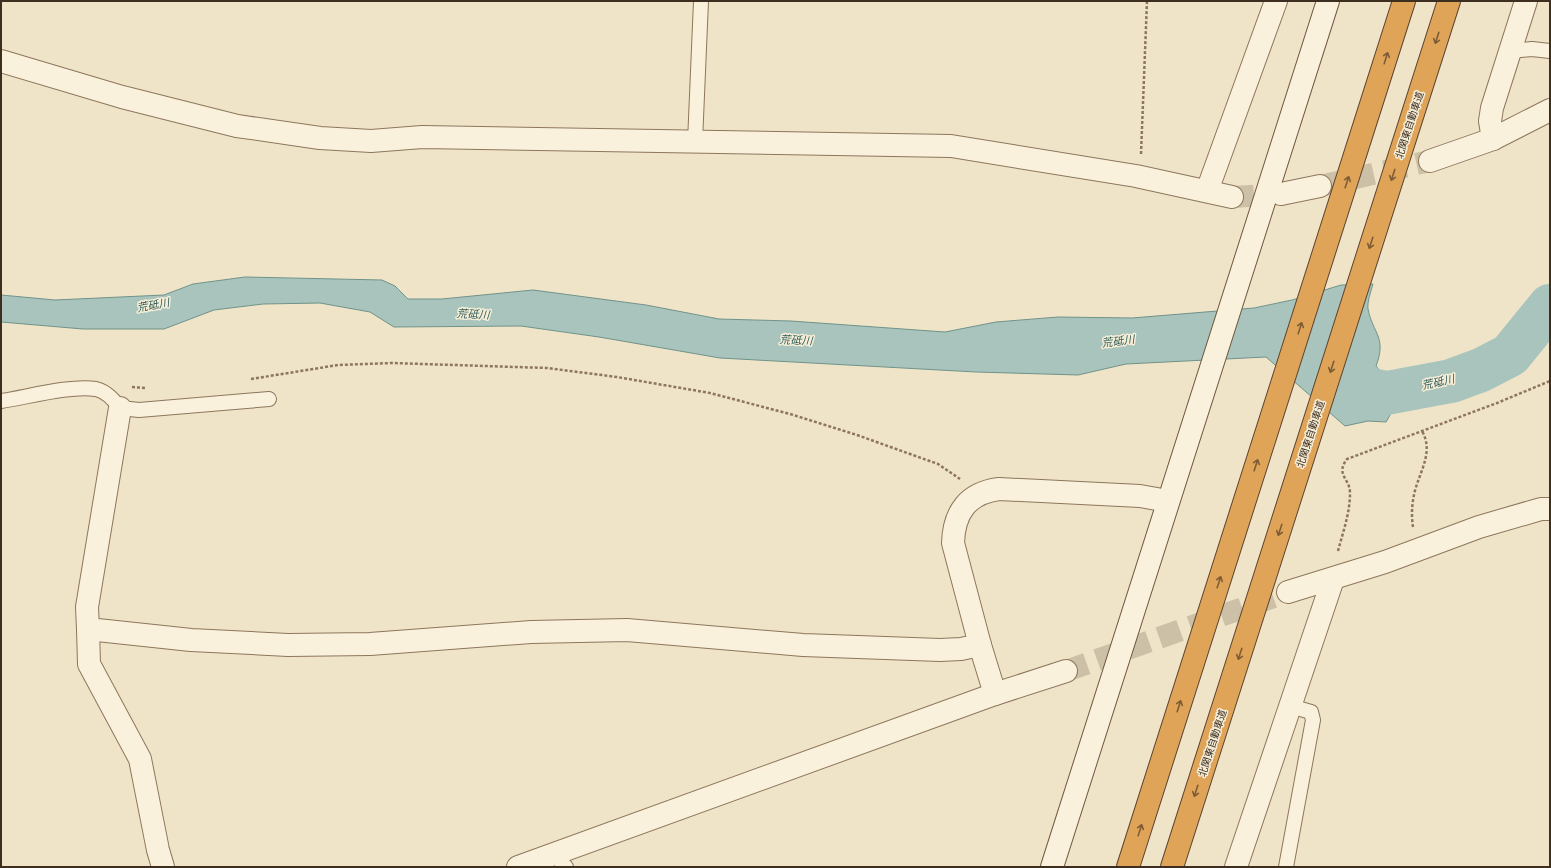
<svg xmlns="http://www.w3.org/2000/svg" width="1551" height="868" viewBox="0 0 1551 868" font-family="Merriweather,'Noto Sans JP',serif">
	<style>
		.water { fill: #a9c4bc; stroke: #6f938a }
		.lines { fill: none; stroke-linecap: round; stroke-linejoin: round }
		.river { stroke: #a9c4bc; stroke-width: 44 }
		.street-tunnel { stroke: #ccc0a6; stroke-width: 22; stroke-dasharray: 22 11; stroke-linecap: butt }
		.lane-casing { stroke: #8d765c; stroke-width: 16 }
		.street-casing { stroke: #8d765c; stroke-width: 24 }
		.secondary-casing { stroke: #6f573f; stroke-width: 24 }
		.highway-casing { stroke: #5b4430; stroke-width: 24 }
		.path { stroke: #8d765c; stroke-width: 2.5; stroke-dasharray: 3 2; stroke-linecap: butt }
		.lane { stroke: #faf1dc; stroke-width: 14 }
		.street { stroke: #faf1dc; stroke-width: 22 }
		.secondary { stroke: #faf1dc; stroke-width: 22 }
		.highway { stroke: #e0a458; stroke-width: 22 }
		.oneway { stroke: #7e5d36 }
		.labels { text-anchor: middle; stroke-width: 3; stroke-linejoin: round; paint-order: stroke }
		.street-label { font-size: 10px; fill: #3d2e20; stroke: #f7eed8 }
		.water-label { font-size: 11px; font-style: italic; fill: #2f5d5a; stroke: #f7eed8 }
	</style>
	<rect width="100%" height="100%" fill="#f0e4c8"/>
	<!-- water -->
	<path class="water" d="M245,277L382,280L395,286L408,299H442L533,290L646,305L719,319L791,321L945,332L996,322L1058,317L1132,318L1254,308L1292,300L1341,285L1373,284C1371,291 1367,302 1368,309C1373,334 1387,337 1376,366L1385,377L1402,384V394L1386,422L1368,421L1345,426L1266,357L1126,364L1078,375L976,372L720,358L599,337L521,326L394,327L370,312L320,303L263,304L214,310L164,329H83L1,322V295L55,300L164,295L193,284Z"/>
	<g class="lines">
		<!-- river -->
		<polyline class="river" points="1349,373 1370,390 1387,393 1451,381 1481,370 1510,355 1550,306"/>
		<!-- street-tunnel -->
		<g class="street-tunnel">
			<polyline points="1320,186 1430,161"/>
			<polyline points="1232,197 1281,194"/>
			<polyline points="1066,671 1288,592"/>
		</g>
		<defs>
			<g id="lane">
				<polyline points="1510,51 1532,49 1550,51"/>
				<polyline points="695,142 701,1"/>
				<path d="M1,401C28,397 70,385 96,389C106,391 114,400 120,408L139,410L269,399"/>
				<polyline points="554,854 566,867"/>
				<polyline points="1286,867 1313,720 1311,712 1290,706"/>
			</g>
			<g id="street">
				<polyline points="1,61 122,97 237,126 320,138 371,141 422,137 951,146 1136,176 1232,197"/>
				<polyline points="1493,139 1490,121 1492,108 1526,1"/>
				<polyline points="1430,161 1493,139 1550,110"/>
				<polyline points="1207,191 1276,1"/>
				<polyline points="1281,194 1320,186"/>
				<polyline points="120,408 87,607 88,629 191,640 288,645 370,644 531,632 627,630 803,645 940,650 961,649 980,645"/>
				<polyline points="1288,592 1385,562 1479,527 1541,509 1550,509"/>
				<polyline points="88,629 89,664 140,759 158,850 163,867"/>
				<path d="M995,694L980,645L953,543C954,512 968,493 999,489L1140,496L1168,501"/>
				<polyline points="518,867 995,694 1066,671"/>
				<polyline points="1236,867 1333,579"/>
			</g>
			<polyline id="secondary" points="1052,867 1328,1"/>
			<g id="highway">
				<polyline points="1128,867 1404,1"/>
				<polyline points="1172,867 1449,1"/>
			</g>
		</defs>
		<!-- lane casing -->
		<use href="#lane" class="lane-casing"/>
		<!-- street casing -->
		<use href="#street" class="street-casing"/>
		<!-- secondary casing -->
		<use href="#secondary" class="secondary-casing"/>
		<!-- highway casing -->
		<use href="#highway" class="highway-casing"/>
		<!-- path -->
		<g class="path">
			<polyline points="1141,154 1147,1"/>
			<polyline points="251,379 338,365 392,363 547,368 617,377 710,393 790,414 857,435 938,464 960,479"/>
			<polyline points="132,387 145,388"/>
			<path d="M1413,527C1411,514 1412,500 1416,487C1422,468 1433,450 1422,431"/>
			<path d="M1338,551C1343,532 1350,513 1350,493C1350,478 1335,475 1347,459L1497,403L1550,381"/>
		</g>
		<!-- lane -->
		<use href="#lane" class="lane"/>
		<!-- street -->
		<use href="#street" class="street"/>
		<!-- secondary -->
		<use href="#secondary" class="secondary"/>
		<!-- highway -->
		<use href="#highway" class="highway"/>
	</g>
	<!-- one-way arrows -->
	<defs><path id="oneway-shaft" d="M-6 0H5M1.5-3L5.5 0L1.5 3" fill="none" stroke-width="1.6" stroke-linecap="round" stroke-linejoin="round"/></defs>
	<g class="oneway">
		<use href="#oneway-shaft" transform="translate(1437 38) rotate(108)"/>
		<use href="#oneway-shaft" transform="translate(1386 58) rotate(-72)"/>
		<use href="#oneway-shaft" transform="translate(1393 175) rotate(108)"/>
		<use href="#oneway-shaft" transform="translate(1347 182) rotate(-72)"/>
		<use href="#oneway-shaft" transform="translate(1371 243) rotate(108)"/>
		<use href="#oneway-shaft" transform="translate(1300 328) rotate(-72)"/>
		<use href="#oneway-shaft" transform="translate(1332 367) rotate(108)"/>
		<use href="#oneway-shaft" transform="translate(1256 465) rotate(-72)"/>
		<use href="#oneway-shaft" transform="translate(1280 530) rotate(108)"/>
		<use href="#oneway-shaft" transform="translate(1219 582) rotate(-72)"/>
		<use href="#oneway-shaft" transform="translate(1240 654) rotate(108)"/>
		<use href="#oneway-shaft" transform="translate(1179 706) rotate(-72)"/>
		<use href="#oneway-shaft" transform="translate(1196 791) rotate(108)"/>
		<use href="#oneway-shaft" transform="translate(1140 830) rotate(-72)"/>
	</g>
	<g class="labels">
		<!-- street labels -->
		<g class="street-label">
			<text transform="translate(1409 125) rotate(-72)" y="4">北関東自動車道</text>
			<text transform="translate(1310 434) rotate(-72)" y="4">北関東自動車道</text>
			<text transform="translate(1212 743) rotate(-72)" y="4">北関東自動車道</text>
		</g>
		<!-- water labels -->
		<g class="water-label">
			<text transform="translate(153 305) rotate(-10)" y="4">荒砥川</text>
			<text transform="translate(473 314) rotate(3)" y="4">荒砥川</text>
			<text transform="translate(796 340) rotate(3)" y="4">荒砥川</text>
			<text transform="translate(1118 341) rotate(-7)" y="4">荒砥川</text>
			<text transform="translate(1438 382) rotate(-13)" y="4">荒砥川</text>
		</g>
	</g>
	<!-- border -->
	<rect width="1551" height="868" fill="none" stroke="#3d2e20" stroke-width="4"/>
</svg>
